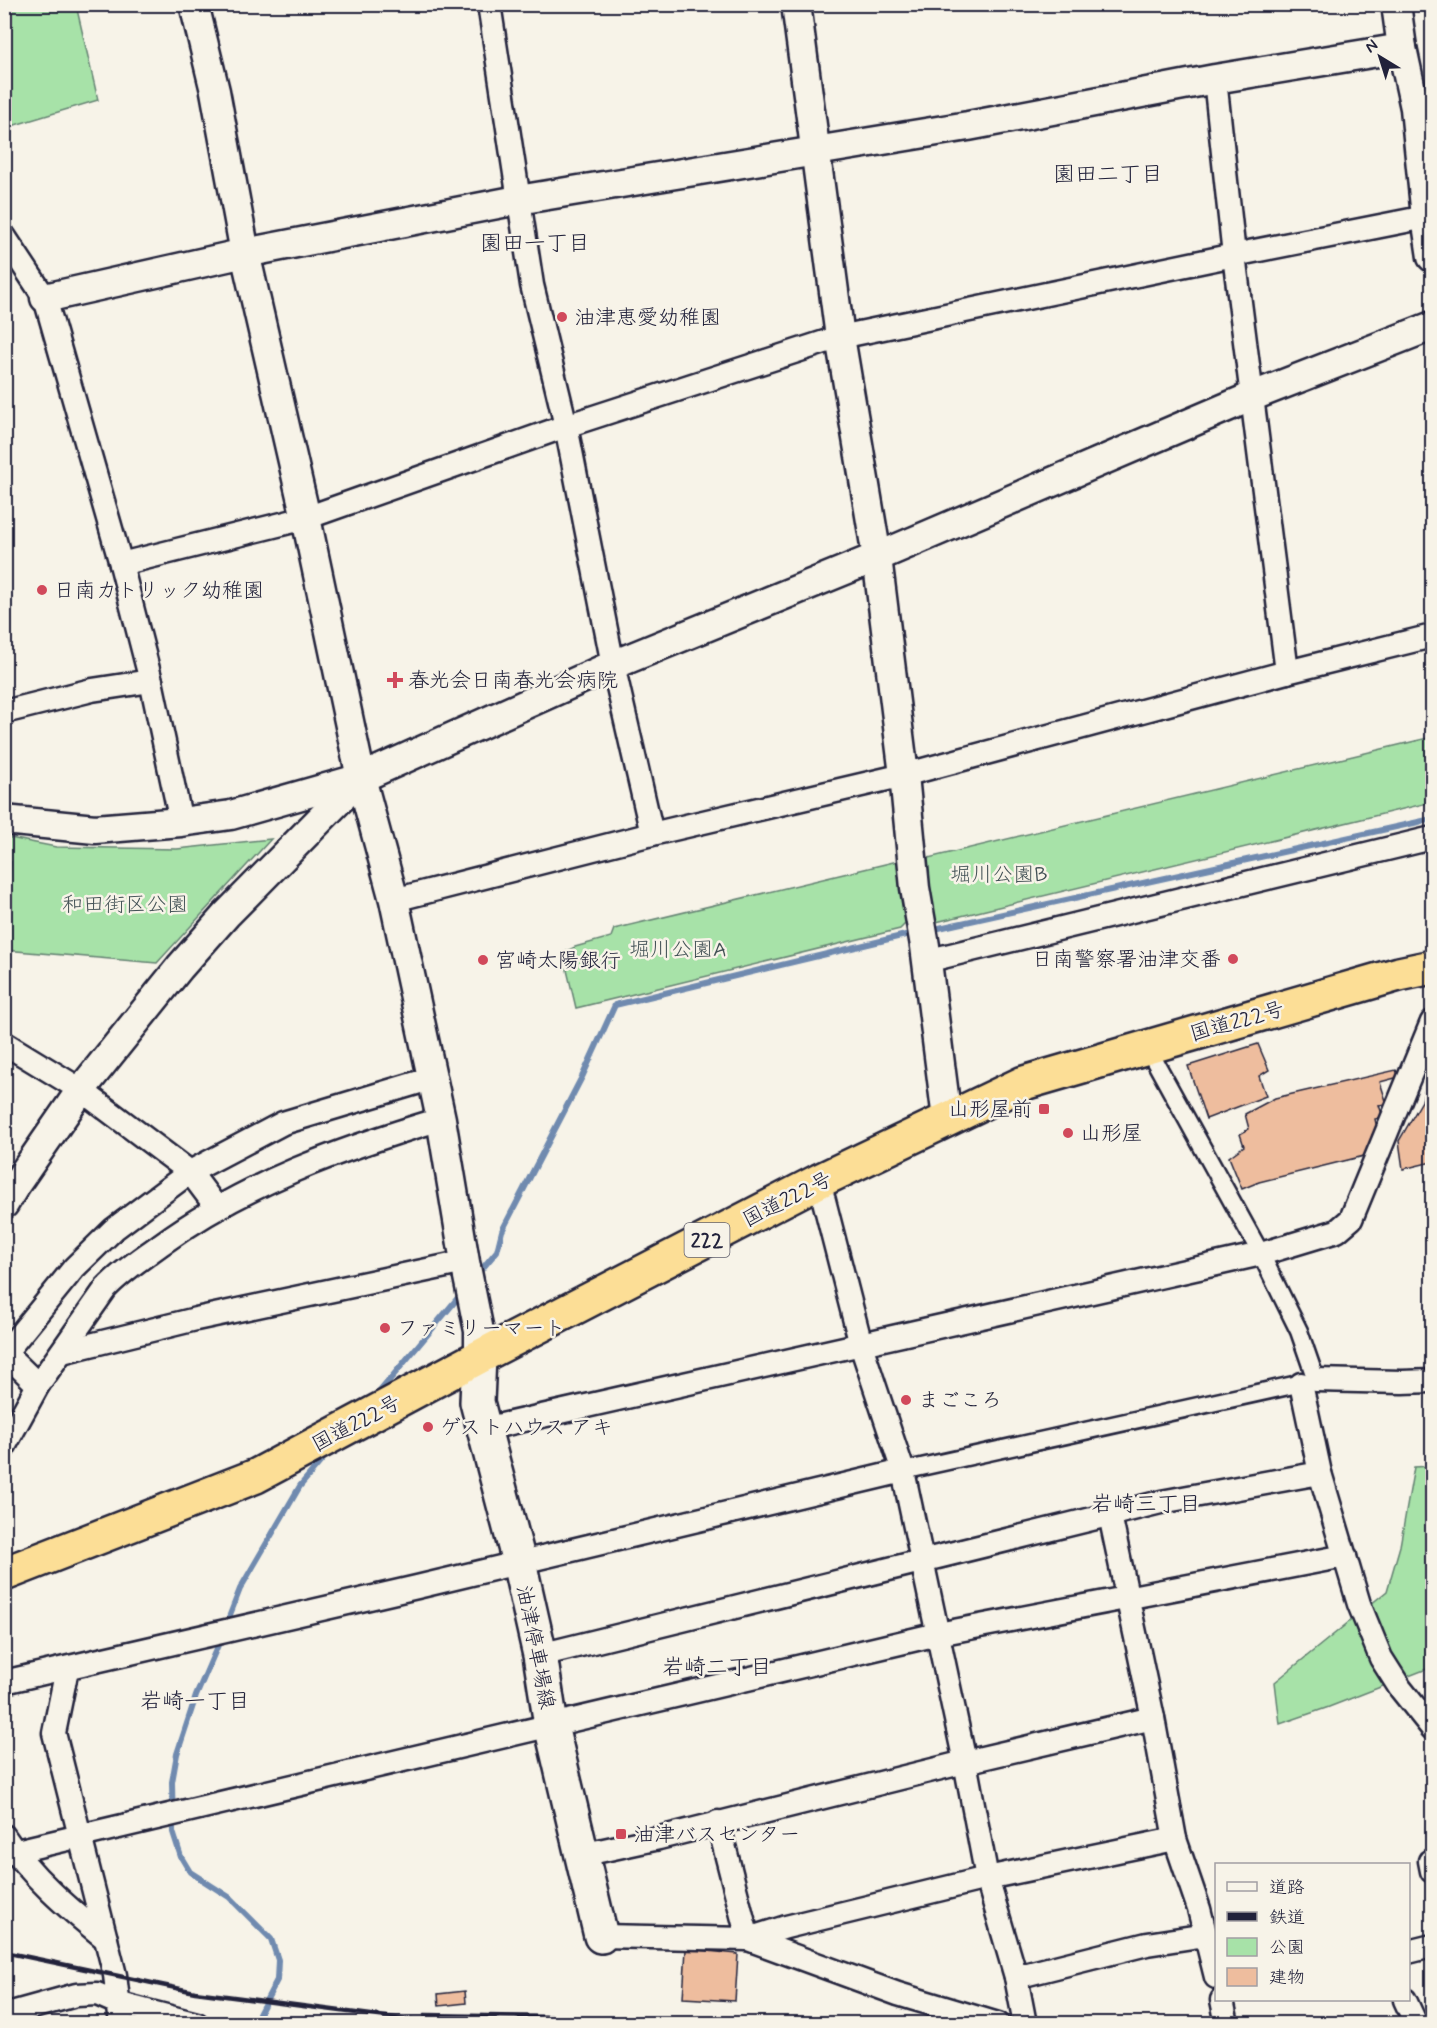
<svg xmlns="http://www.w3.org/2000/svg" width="1437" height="2028" viewBox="0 0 1437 2028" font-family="Mynerve,'Klee One',sans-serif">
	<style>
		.green { fill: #a7e2a8; stroke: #648272; stroke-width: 1.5 }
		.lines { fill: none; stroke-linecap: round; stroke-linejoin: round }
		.stream { stroke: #6f8aaf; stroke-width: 6 }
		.building { fill: #eebd9e; stroke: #22223b; stroke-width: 1.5 }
		.pedestrian-casing { stroke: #22223b; stroke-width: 21 }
		.minor-casing { stroke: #22223b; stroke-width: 27 }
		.tertiary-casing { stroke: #22223b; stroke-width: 33 }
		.secondary-casing { stroke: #22223b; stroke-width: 38 }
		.trunk-casing { stroke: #22223b; stroke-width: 38 }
		.pedestrian { stroke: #f7f3e8; stroke-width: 16 }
		.minor { stroke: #f7f3e8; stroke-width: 22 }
		.tertiary { stroke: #f7f3e8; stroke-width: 28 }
		.secondary { stroke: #f7f3e8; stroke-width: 33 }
		.trunk { stroke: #fcde96; stroke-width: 33 }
		.rail { stroke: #22223b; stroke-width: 4.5 }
		.poi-dot { fill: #d1495b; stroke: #f7f3e8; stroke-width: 2 }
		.labels { text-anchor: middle; stroke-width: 5; stroke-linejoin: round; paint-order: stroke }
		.shield { fill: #f7f3e8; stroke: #62616f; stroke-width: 1.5 }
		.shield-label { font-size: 20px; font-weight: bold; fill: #22223b }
		.poi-label { font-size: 21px; fill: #22223b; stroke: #f7f3e8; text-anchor: start }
		.park-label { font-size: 21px; fill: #435256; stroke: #f7f3e8 }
		.street-label { font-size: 21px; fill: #22223b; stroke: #f7f3e8 }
		.neighbourhood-label { font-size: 22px; fill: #22223b; stroke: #f7f3e8 }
	</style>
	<rect width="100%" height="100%" fill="#f7f3e8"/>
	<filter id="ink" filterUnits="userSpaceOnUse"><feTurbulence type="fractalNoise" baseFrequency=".0167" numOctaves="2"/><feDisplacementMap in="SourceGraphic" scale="12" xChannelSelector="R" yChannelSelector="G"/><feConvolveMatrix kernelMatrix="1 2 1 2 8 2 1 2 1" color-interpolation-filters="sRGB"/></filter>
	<g filter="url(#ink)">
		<!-- green -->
		<g class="green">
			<polygon points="5,4 76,5 98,100 5,128"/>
			<polygon points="1432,737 1432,802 936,922 924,859"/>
			<polygon points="5,837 56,847 177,849 271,839 157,963 5,950 11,862 5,863"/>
			<polygon points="902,860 907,922 900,929 576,1008 563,953 575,947 611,937 614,929"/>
			<polygon points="1432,1466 1432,1667 1329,1707 1280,1724 1275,1682 1387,1591 1400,1546 1414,1467"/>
		</g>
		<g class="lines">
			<!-- stream -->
			<g class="stream">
				<polyline points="930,930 1432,819"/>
				<polyline points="476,1276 497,1251 502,1231 583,1075 615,1005 914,933"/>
				<polyline points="376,1396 462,1293"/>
				<polyline points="226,1625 240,1589 300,1486 327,1454"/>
				<polyline points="221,1638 196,1696 177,1754 172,1782 173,1832 181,1857 190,1872 229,1897 271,1939 278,1960 277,1980 254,2024"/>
			</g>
		</g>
		<!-- building -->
		<g class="building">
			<polygon points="1258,1044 1269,1070 1259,1076 1266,1096 1206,1119 1188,1066"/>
			<polygon points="1432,1061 1432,1162 1403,1169 1399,1141 1422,1101"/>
			<polygon points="1396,1070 1399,1077 1380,1082 1387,1104 1379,1105 1383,1117 1375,1119 1378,1133 1372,1135 1374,1149 1368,1155 1259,1182 1242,1189 1229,1157 1244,1146 1240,1134 1249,1129 1245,1114 1275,1098"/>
			<polygon points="686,1949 738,1954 735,2001 683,1998"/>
			<polygon points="465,1991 466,2003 439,2006 438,1994"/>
		</g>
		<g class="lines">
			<defs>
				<polyline id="pedestrian" points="903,1471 1316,1380 1299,1331 1261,1254 1147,1047"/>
				<g id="minor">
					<polyline points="489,4 532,285 566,426 613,665 652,834"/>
					<polyline points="1215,79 1234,255 1287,672"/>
					<polyline points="4,236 45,298 121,564 151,681 181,822"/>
					<polyline points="121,564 306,518 566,426 840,337 1234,255 1426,217"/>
					<polyline points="4,712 92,690 151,681"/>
					<polyline points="394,900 652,834 904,775 1287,672 1432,636"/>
					<polyline points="926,961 1432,838"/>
					<polyline points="4,1043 81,1090 190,1172 217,1208"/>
					<polyline points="819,1181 861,1345 903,1471 965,1762 987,1878 1016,1977 1025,2024"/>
					<polyline points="4,1352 38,1385"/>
					<polyline points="62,1352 196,1319 465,1262"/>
					<polyline points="5,1353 74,1268 114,1229 190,1172 283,1123 433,1078"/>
					<polyline points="1316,1380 1402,1382 1432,1381"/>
					<polyline points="1301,1384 1320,1473 1359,1604 1381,1658 1400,1688 1432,1728"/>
					<polyline points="484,1429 1261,1254 1337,1231 1351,1219 1432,1022"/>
					<path d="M4,1447L38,1385L106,1288C122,1271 141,1259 160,1245C245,1183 341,1149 441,1119"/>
					<polyline points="1110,1515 1153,1718 1175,1839 1199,1909 1216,1977"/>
					<polyline points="540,1655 1161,1502 1320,1473"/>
					<polyline points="67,1669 54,1733 115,1975 121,2024"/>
					<polyline points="4,1682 417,1587 903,1471"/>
					<polyline points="718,1822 748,1939"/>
					<path d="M4,1836C30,1876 69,1909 106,1939"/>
					<polyline points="4,1854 938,1634 1345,1556"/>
					<polyline points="581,1855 659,1838 965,1762 1153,1718"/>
					<polyline points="1432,1860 1430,1861 1432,1871"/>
					<polyline points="601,1936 748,1939 786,1927 987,1878 1175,1839"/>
					<polyline points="748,1939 898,1994 998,2024"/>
					<polyline points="1408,1952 1432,1946"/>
					<polyline points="1016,1977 1147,1944 1206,1935"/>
					<polyline points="1222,2000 1227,2024"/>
					<polyline points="1405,2000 1416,2024"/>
					<polyline points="4,2015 76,1995 97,1994 120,2004 197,2024"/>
				</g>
				<g id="tertiary">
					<polyline points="194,4 215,91 245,253 306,518 361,778 394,900 441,1119 465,1262 479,1331 479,1357"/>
					<polyline points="796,4 840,337 877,557 904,775 915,888 925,946 947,1119"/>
					<polyline points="1396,4 1402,48 1415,108 1426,217 1432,257"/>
					<polyline points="45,298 245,253 518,200 968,126 1215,79 1402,48"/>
					<polyline points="4,820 95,829 181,822 231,815 361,778 613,665 877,557 1253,396 1432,326"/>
					<polyline points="4,1204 16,1184 81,1090 180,967 226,915 358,781"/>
				</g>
				<polyline id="secondary" points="479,1357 477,1402 519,1562 540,1655 551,1725 601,1936"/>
				<polyline id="trunk" points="4,1574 256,1476 479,1357 819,1181 1024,1083 1399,974 1432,967"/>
			</defs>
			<!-- pedestrian casing -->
			<use href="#pedestrian" class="pedestrian-casing"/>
			<!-- minor casing -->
			<use href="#minor" class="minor-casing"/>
			<!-- tertiary casing -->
			<use href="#tertiary" class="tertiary-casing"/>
			<!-- secondary casing -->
			<use href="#secondary" class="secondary-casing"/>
			<!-- trunk casing -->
			<use href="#trunk" class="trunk-casing"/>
			<!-- pedestrian -->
			<use href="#pedestrian" class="pedestrian"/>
			<!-- minor -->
			<use href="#minor" class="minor"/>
			<!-- tertiary -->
			<use href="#tertiary" class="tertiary"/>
			<!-- secondary -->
			<use href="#secondary" class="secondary"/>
			<!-- trunk -->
			<use href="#trunk" class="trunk"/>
			<!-- rail -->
			<g class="rail">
				<polyline points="4,1952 195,1992 440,2024"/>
				<polyline points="425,2015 552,2017 680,2024"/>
			</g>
		</g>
	</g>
	<!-- markers -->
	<g class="poi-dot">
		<circle cx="562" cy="317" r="6"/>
		<circle cx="42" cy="590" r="6"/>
		<path d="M392 671h6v6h6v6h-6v6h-6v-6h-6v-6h6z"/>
		<circle cx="1233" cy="959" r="6"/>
		<circle cx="483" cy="960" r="6"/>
		<rect x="1038" y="1103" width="12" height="12" rx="3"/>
		<circle cx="1068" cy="1133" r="6"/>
		<circle cx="385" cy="1328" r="6"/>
		<circle cx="906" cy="1400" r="6"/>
		<circle cx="428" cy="1427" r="6"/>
		<rect x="615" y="1828" width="12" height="12" rx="3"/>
	</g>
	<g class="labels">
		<!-- shield labels -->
		<rect class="shield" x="684.5" y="1223" width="45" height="34" rx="4.5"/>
		<g class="shield-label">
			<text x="707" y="1247">222</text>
		</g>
		<!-- poi labels -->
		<g class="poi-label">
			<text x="574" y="324">油津恵愛幼稚園</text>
			<text x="54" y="597">日南カトリック幼稚園</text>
			<text x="408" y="687">春光会日南春光会病院</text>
			<text x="1221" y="966" text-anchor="end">日南警察署油津交番</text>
			<text x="495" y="967">宮崎太陽銀行</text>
			<text x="1032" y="1116" text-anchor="end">山形屋前</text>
			<text x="1080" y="1140">山形屋</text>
			<text x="397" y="1335">ファミリーマート</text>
			<text x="918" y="1407">まごころ</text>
			<text x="440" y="1434">ゲストハウス アキ</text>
			<text x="633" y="1841">油津バスセンター</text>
		</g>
		<!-- park labels -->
		<g class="park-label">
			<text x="999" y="881">堀川公園B</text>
			<text x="125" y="911">和田街区公園</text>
			<text x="678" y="956">堀川公園A</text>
		</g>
		<!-- street labels -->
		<g class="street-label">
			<text transform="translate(1237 1021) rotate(-16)" y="7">国道222号</text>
			<text transform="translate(787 1199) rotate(-27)" y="7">国道222号</text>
			<text transform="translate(356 1423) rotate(-28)" y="7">国道222号</text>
			<text transform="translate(536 1647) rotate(79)" y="7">油津停車場線</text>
		</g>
		<!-- neighbourhood labels -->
		<g class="neighbourhood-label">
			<text x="1108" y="181">園田二丁目</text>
			<text x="535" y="250">園田一丁目</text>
			<text x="1146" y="1511">岩崎三丁目</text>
			<text x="717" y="1674">岩崎二丁目</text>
			<text x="195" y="1708">岩崎一丁目</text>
		</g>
	</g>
	<!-- margin -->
	<rect width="1437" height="2028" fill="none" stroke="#f7f3e8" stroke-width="24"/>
	<rect x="12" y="12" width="1413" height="2004" fill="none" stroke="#22223b" stroke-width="2" filter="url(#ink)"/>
	<!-- legend -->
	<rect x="1215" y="1863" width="195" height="138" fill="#f7f3e8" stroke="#a29fa3" stroke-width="1.5"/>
	<rect x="1227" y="1882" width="30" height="9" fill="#f7f3e8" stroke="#a29fa3" stroke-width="1.5"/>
	<text x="1269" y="1893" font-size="18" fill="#22223b">道路</text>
	<rect x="1227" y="1912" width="30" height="9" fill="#22223b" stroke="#a29fa3" stroke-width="1.5"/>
	<text x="1269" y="1923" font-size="18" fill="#22223b">鉄道</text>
	<rect x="1227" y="1938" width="30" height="18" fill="#a7e2a8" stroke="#a29fa3" stroke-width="1.5"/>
	<text x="1269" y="1953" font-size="18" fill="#22223b">公園</text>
	<rect x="1227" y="1968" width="30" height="18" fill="#eebd9e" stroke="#a29fa3" stroke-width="1.5"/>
	<text x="1269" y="1983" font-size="18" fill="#22223b">建物</text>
	<!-- north arrow -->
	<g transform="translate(1380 57) rotate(322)" stroke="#f7f3e8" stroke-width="4.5" paint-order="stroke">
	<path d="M0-4.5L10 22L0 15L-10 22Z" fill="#22223b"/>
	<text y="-9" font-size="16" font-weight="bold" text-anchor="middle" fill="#22223b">N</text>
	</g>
</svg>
